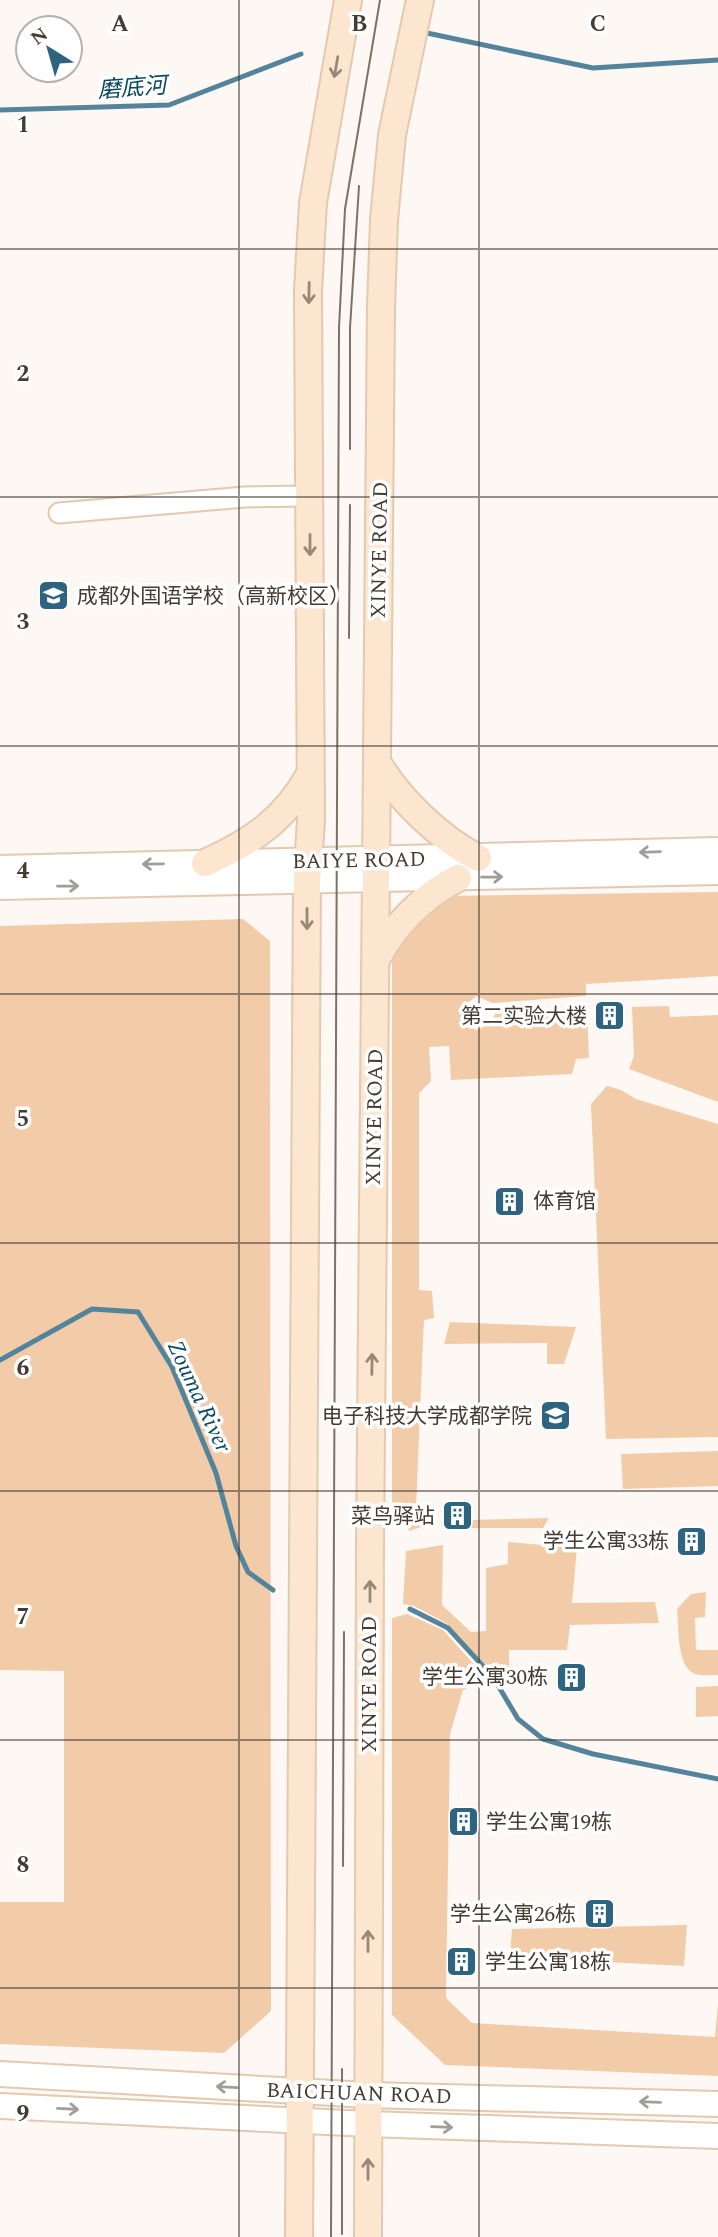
<svg xmlns="http://www.w3.org/2000/svg" width="718" height="2237" viewBox="0 0 718 2237" font-family="Spectral,'Noto Sans SC',serif">
	<style>
		.green { fill: #f2cca9 }
		.lines { fill: none; stroke-linecap: round; stroke-linejoin: round }
		.stream { stroke: #54849b; stroke-width: 5 }
		.minor-casing { stroke: #e3c9b0; stroke-width: 23 }
		.tertiary-casing { stroke: #e3c9b0; stroke-width: 28 }
		.secondary-casing { stroke: #e3c9b0; stroke-width: 30 }
		.minor { stroke: #fff; stroke-width: 19 }
		.tertiary { stroke: #fff; stroke-width: 24 }
		.secondary { stroke: #fde6cf; stroke-width: 26 }
		.tram { stroke: #7b7269; stroke-width: 2 }
		.oneway { stroke: #988878 }
		.oneway2 { stroke: #a29d98 }
		.grid { fill: none; stroke: #453b31; stroke-width: 2; stroke-opacity: 0.55 }
		.labels { text-anchor: middle; stroke-width: 7; stroke-linejoin: round; paint-order: stroke }
		.street-label { font-size: 21px; fill: #453b31; stroke: #fff }
		.poi-label { font-size: 21px; fill: #453b31; stroke: #fff; text-anchor: end }
		.water-label { font-size: 23px; font-style: italic; fill: #0a4762; stroke: #fff }
		.grid-label { font-size: 23px; text-anchor: middle; font-weight: bold; fill: #453b31; stroke: #fff; stroke-width: 7; stroke-linejoin: round; paint-order: stroke }
	</style>
	<rect width="100%" height="100%" fill="#fdf8f3"/>
	<!-- green -->
	<g class="green">
		<polygon points="718,892 718,976 586,984 586,996 492,1003 477,996 463,1006 463,1021 476,1030 491,1024 495,1014 587,1008 589,1058 576,1059 572,1074 451,1080 449,1046 429,1047 431,1081 419,1093 419,1290 432,1291 434,1318 424,1320 423,1340 416,1509 421,1527 409,1531 407,1522 392,1511 392,944 442,896"/>
		<polygon points="243,919 270,941 271,2011 224,2053 0,2044 0,1902 64,1902 64,1671 0,1670 0,926"/>
		<polygon points="669,1006 670,1017 718,1015 718,1102 629,1069 634,1056 632,1007"/>
		<polygon points="607,1086 621,1090 636,1099 718,1124 718,1437 606,1439 591,1104"/>
		<polygon points="450,1322 576,1327 564,1364 547,1364 547,1343 444,1344"/>
		<polygon points="718,1451 718,1486 623,1489 621,1454"/>
		<polygon points="549,1518 543,1528 464,1528 469,1520"/>
		<polygon points="508,1542 577,1548 572,1603 655,1602 659,1623 570,1625 567,1650 509,1650 509,1675 493,1673 446,1623 414,1606 403,1604 406,1551 443,1545 442,1605 471,1632 486,1631 486,1568 508,1564"/>
		<path d="M706,1592L705,1617L695,1618L696,1650H718V1675C711,1675 701,1676 695,1674C676,1667 679,1625 677,1609L691,1594Z"/>
		<polygon points="407,1614 443,1630 487,1679 463,1690 450,1734 446,1998 472,2023 715,2037 718,2004 718,2076 445,2065 392,2015 392,1618"/>
		<polygon points="718,1686 718,1716 696,1717 696,1687"/>
		<polygon points="687,1925 684,1966 510,1957 512,1929"/>
	</g>
	<g class="lines">
		<!-- stream -->
		<g class="stream">
			<polyline points="427,33 593,68 718,60"/>
			<polyline points="0,110 169,105 301,54"/>
			<polyline points="0,1360 92,1309 138,1312 172,1367 216,1473 236,1546 248,1572 273,1590"/>
			<polyline points="410,1609 448,1628 493,1677 518,1719 543,1739 593,1754 718,1779"/>
		</g>
		<defs>
			<polyline id="minor" points="59,513 245,497 309,496"/>
			<g id="tertiary">
				<polyline points="0,868 718,850"/>
				<polyline points="0,887 718,872"/>
				<polyline points="0,2074 368,2095 718,2104"/>
				<polyline points="0,2106 368,2124 718,2136"/>
			</g>
			<g id="secondary">
				<path d="M377,762C399,799 439,838 478,858"/>
				<path d="M205,863C251,842 285,820 310,774"/>
				<path d="M376,960C394,925 423,896 458,878"/>
				<polyline points="299,2237 307,881 311,820 308,291 313,203 348,0"/>
				<polyline points="368,2237 370,1547 381,307 384,220 392,135 420,0"/>
			</g>
		</defs>
		<!-- minor casing -->
		<use href="#minor" class="minor-casing"/>
		<!-- tertiary casing -->
		<use href="#tertiary" class="tertiary-casing"/>
		<!-- secondary casing -->
		<use href="#secondary" class="secondary-casing"/>
		<!-- minor -->
		<use href="#minor" class="minor"/>
		<!-- tertiary -->
		<use href="#tertiary" class="tertiary"/>
		<!-- secondary -->
		<use href="#secondary" class="secondary"/>
		<!-- tram -->
		<g class="tram">
			<polyline points="350,449 350,328 359,186"/>
			<polyline points="349,638 350,505"/>
			<polyline points="343,1866 344,1632"/>
			<polyline points="342,2234 342,2069"/>
			<polyline points="331,2237 339,328 345,209 380,0"/>
		</g>
	</g>
	<!-- one-way arrows -->
	<defs><path id="oneway-shaft" d="M-6 0H5M1.5-3L5.5 0L1.5 3" fill="none" stroke-width="1.6" stroke-linecap="round" stroke-linejoin="round" transform="scale(1.75)"/></defs>
	<g class="oneway">
		<use href="#oneway-shaft" transform="translate(336 67) rotate(100)"/>
		<use href="#oneway-shaft" transform="translate(309 293) rotate(91)"/>
		<use href="#oneway-shaft" transform="translate(310 545) rotate(90)"/>
		<use href="#oneway-shaft" transform="translate(307 919) rotate(90)"/>
		<use href="#oneway-shaft" transform="translate(372 1364) rotate(-89)"/>
		<use href="#oneway-shaft" transform="translate(370 1591) rotate(-90)"/>
		<use href="#oneway-shaft" transform="translate(368 1941) rotate(-90)"/>
		<use href="#oneway-shaft" transform="translate(368 2169) rotate(-90)"/>
	</g>
	<g class="oneway2">
		<use href="#oneway-shaft" transform="translate(650 852) rotate(178)"/>
		<use href="#oneway-shaft" transform="translate(153 864) rotate(179)"/>
		<use href="#oneway-shaft" transform="translate(492 877) rotate(-1)"/>
		<use href="#oneway-shaft" transform="translate(68 886) rotate(-1)"/>
		<use href="#oneway-shaft" transform="translate(227 2087) rotate(-177)"/>
		<use href="#oneway-shaft" transform="translate(650 2102) rotate(-178)"/>
		<use href="#oneway-shaft" transform="translate(68 2109) rotate(3)"/>
		<use href="#oneway-shaft" transform="translate(442 2127) rotate(2)"/>
	</g>
	<!-- grid -->
	<path class="grid" d="M239,0V2237M479,0V2237M0,249H718M0,497H718M0,746H718M0,994H718M0,1243H718M0,1491H718M0,1740H718M0,1988H718"/>
	<!-- icons -->
	<defs>
		<symbol id="school-square" viewBox="-11 -11 22 22"><rect x="-9" y="-9" width="18" height="18" rx="4" fill="#2e647f" stroke="#fff"/><path d="M0-5L7-2L0 1L-7-2ZM-4 1L0 2.5L4 1V4Q0 6-4 4Z" fill="#fff"/></symbol>
		<symbol id="building-square" viewBox="-11 -11 22 22"><rect x="-9" y="-9" width="18" height="18" rx="4" fill="#2e647f" stroke="#fff"/><path d="M-4-6H4V6H1V3H-1V6H-4ZM-2.5-4.3h1.7v1.8h-1.7ZM.8-4.3h1.7v1.8H.8ZM-2.5-1h1.7V.8h-1.7ZM.8-1h1.7V.8H.8Z" fill="#fff"/></symbol>
		<symbol id="university-square" viewBox="-11 -11 22 22"><rect x="-9" y="-9" width="18" height="18" rx="4" fill="#2e647f" stroke="#fff"/><path d="M0-5L7-2L0 1L-7-2ZM-4 1L0 2.5L4 1V4Q0 6-4 4Z" fill="#fff"/></symbol>
	</defs>
	<g fill-rule="evenodd">
		<use href="#school-square" x="36" y="578" width="35" height="35"/>
		<use href="#building-square" x="592" y="998" width="35" height="35"/>
		<use href="#building-square" x="492" y="1184" width="35" height="35"/>
		<use href="#university-square" x="538" y="1398" width="35" height="35"/>
		<use href="#building-square" x="440" y="1498" width="35" height="35"/>
		<use href="#building-square" x="674" y="1524" width="35" height="35"/>
		<use href="#building-square" x="554" y="1660" width="35" height="35"/>
		<use href="#building-square" x="446" y="1804" width="35" height="35"/>
		<use href="#building-square" x="582" y="1896" width="35" height="35"/>
		<use href="#building-square" x="444" y="1944" width="35" height="35"/>
	</g>
	<g class="labels">
		<!-- street labels -->
		<g class="street-label">
			<text transform="translate(379 550) rotate(-89)" y="7">XINYE ROAD</text>
			<text transform="translate(359 860) rotate(-1)" y="7">BAIYE ROAD</text>
			<text transform="translate(374 1117) rotate(-89)" y="7">XINYE ROAD</text>
			<text transform="translate(369 1684) rotate(-90)" y="7">XINYE ROAD</text>
			<text transform="translate(359 2093) rotate(2)" y="7">BAICHUAN ROAD</text>
		</g>
		<!-- poi labels -->
		<g class="poi-label">
			<text x="77" y="603" text-anchor="start">成都外国语学校（高新校区）</text>
			<text x="587" y="1023">第二实验大楼</text>
			<text x="533" y="1208" text-anchor="start">体育馆</text>
			<text x="532" y="1423">电子科技大学成都学院</text>
			<text x="435" y="1523">菜鸟驿站</text>
			<text x="669" y="1548">学生公寓33栋</text>
			<text x="548" y="1684">学生公寓30栋</text>
			<text x="486" y="1829" text-anchor="start">学生公寓19栋</text>
			<text x="576" y="1921">学生公寓26栋</text>
			<text x="485" y="1969" text-anchor="start">学生公寓18栋</text>
		</g>
		<!-- water labels -->
		<g class="water-label">
			<text transform="translate(132 87) rotate(-4)" y="8">磨底河</text>
			<text transform="translate(200 1396) rotate(65)" y="8">Zouma River</text>
		</g>
	</g>
	<g class="grid-label">
		<text x="120" y="31">A</text>
		<text x="359" y="31">B</text>
		<text x="598" y="31">C</text>
		<text x="23" y="132">1</text>
		<text x="23" y="381">2</text>
		<text x="23" y="629">3</text>
		<text x="23" y="878">4</text>
		<text x="23" y="1126">5</text>
		<text x="23" y="1375">6</text>
		<text x="23" y="1624">7</text>
		<text x="23" y="1872">8</text>
		<text x="23" y="2121">9</text>
	</g>
	<!-- north arrow -->
	<g transform="translate(49 49) rotate(323)"><circle r="33" fill="#ffffff" stroke="#b5b1ad" stroke-width="2"/>
	<path d="M0-5L12 26L0 18L-12 26Z" fill="#2e647f"/>
	<text y="-10" font-size="19" font-weight="bold" text-anchor="middle" fill="#453b31">N</text>
	</g>
</svg>
